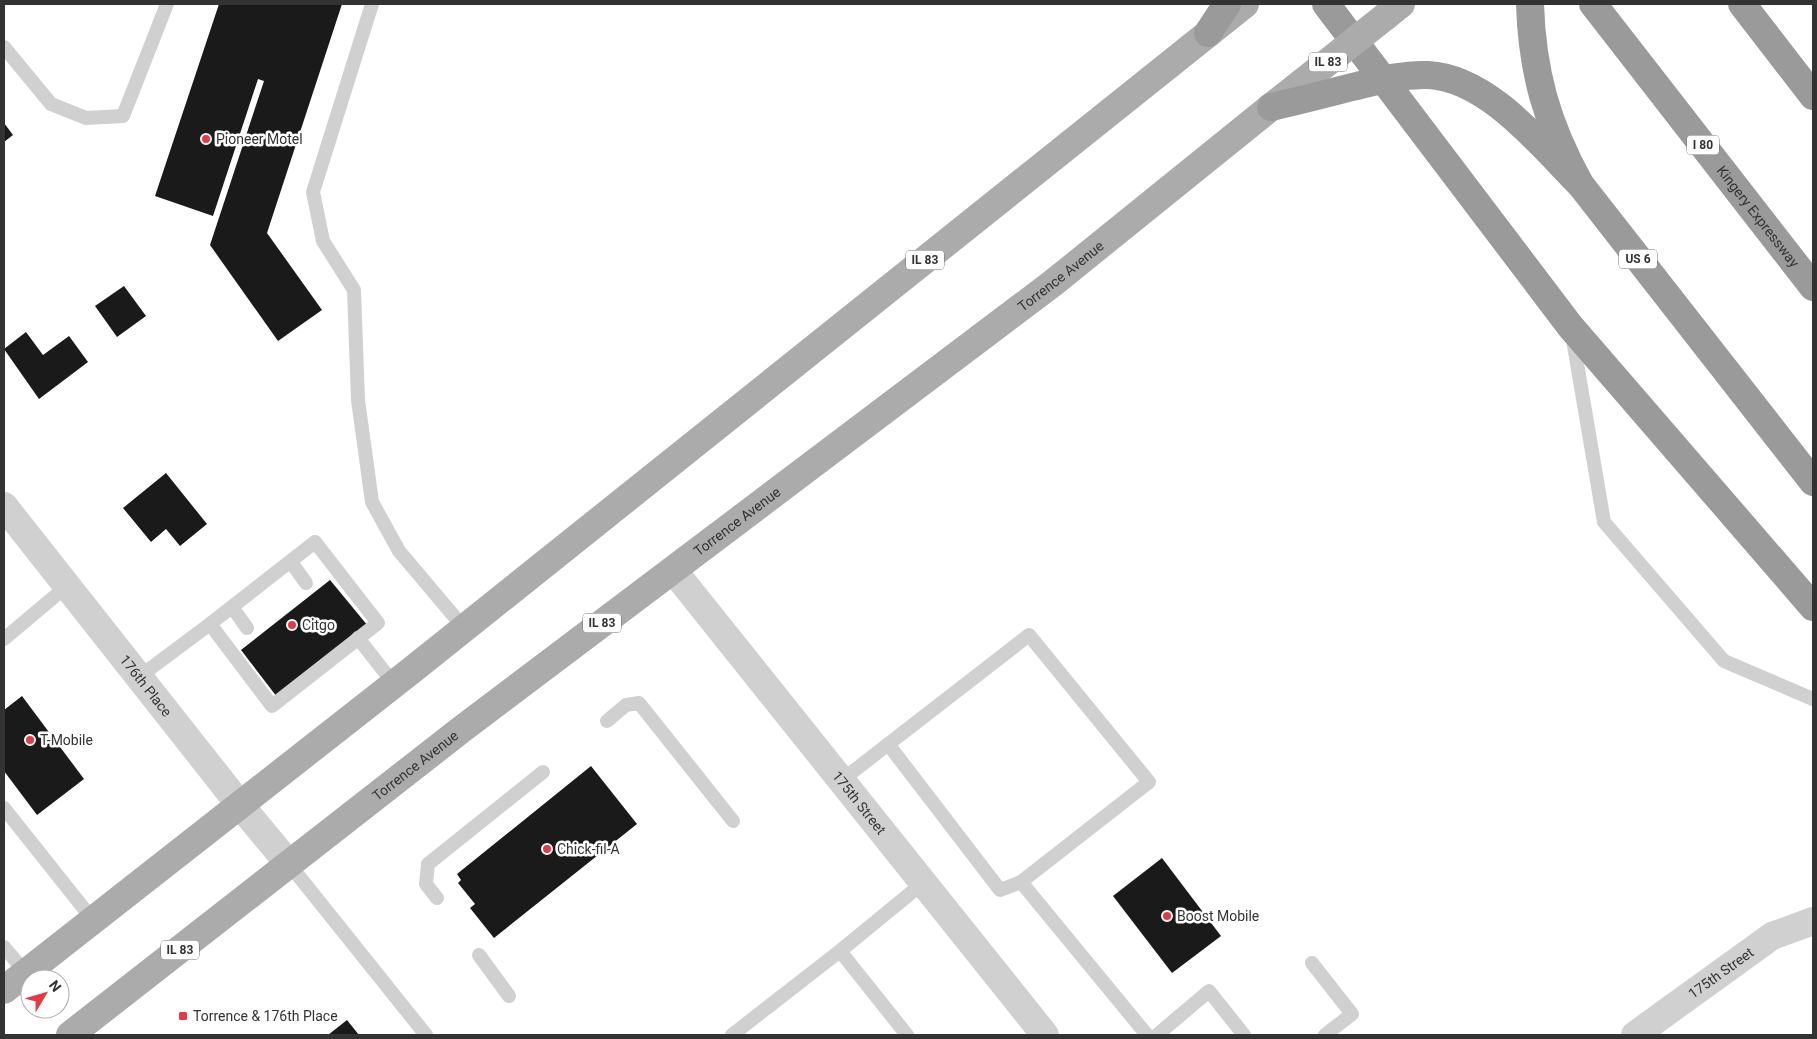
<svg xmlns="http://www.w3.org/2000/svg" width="1817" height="1039" viewBox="0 0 1817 1039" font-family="Roboto,sans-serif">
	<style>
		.building { fill: #1a1a1a }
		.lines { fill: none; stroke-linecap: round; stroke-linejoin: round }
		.lane { stroke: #d0d0d0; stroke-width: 14 }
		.street { stroke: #d0d0d0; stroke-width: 28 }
		.primary { stroke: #ababab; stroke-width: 28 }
		.highway { stroke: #9a9a9a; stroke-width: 28 }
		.primary-bridge { stroke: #ababab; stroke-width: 28 }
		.highway-bridge { stroke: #9a9a9a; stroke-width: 28 }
		.poi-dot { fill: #e63946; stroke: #fff; stroke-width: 2 }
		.labels { text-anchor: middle; stroke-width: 5; stroke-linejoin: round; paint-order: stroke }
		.shield { fill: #fff; stroke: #707070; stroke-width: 1 }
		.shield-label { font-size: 12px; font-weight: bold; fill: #333 }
		.poi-label { font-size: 14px; fill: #333; stroke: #fff; text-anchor: start }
		.street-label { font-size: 14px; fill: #333; stroke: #fff }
	</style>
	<rect width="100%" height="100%" fill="#fff"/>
	<!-- building -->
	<g class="building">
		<polygon points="219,4 342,4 267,233 322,310 278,341 210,245 264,81 258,79 213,216 155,196"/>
		<polygon points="4,123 13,135 4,142"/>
		<polygon points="124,286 146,316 117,337 95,306"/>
		<polygon points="26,332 43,355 69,336 88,362 39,399 4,349"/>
		<polygon points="166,473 207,524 180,546 166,529 151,542 123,508"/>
		<polygon points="330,580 368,626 277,697 241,650"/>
		<polygon points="22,696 84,779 37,815 4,771 4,710"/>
		<polygon points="591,766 637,824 494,938 470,908 475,904 458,883 461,880 457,874"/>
		<polygon points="1162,858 1221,936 1172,973 1113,896"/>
		<polygon points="347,1020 359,1035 328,1035"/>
	</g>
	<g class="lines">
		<!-- lane -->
		<g class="lane">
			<polyline points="372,4 313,192 323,241 354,290 358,400 372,502 399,551 464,628"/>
			<polyline points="4,47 51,104 86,118 123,116 167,4"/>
			<polyline points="1572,334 1604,522 1724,661 1813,699"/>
			<polygon points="315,542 378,623 272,706 210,624"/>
			<polyline points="291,562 306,583"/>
			<polyline points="232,607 247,628"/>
			<polyline points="358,638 394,684"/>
			<polyline points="4,639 67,586"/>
			<polyline points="139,677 210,624"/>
			<polyline points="607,721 626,705 639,703 733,821"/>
			<polyline points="888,744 1000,890 1021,882"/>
			<polyline points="842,780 1029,635 1149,782 1021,882 1147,1035"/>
			<polyline points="4,808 93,920"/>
			<polyline points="289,864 426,1035"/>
			<polyline points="437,898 426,884 428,864 543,772"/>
			<polyline points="4,947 26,973"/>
			<polyline points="840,951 907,1035"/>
			<polyline points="479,955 509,996"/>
			<polyline points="1312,963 1352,1014 1325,1035"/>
			<polyline points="732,1035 840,951 923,883"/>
			<polyline points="1157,1035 1209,991 1244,1035"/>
		</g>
		<!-- street -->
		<g class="street">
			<path id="s1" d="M4,506L240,805L289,864"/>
			<path id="s2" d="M673,570L1045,1035"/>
			<path id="s3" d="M1635,1035L1772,936L1813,921"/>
		</g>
		<!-- primary -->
		<g class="primary">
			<polyline points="1386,16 1401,4"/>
			<polyline points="4,990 412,670 1245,4"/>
			<path id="s4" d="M70,1035L462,729L1053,283L1271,107"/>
		</g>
		<!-- highway -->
		<g class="highway">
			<polyline points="1326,4 1570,326 1813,607"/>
			<path d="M1530,4C1532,72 1547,124 1580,184L1813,482"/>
			<path id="s5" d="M1593,4L1813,287"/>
			<polyline points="1742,4 1813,96"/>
			<polyline points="1208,33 1227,4"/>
		</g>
		<!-- primary-bridge -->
		<polyline class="primary-bridge" points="1271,107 1386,16"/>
		<!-- highway-bridge -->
		<path class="highway-bridge" d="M1271,107C1298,101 1325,94 1352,87C1377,81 1402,74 1428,75C1488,78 1540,144 1580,184"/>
	</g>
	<!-- markers -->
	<g class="poi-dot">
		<circle cx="206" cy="139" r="5"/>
		<circle cx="292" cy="625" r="5"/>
		<circle cx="30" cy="740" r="5"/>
		<circle cx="547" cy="849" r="5"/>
		<circle cx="1167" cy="916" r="5"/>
		<rect x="178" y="1011" width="10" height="10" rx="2.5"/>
	</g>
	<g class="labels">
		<!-- shield labels -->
		<g class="shield">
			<rect x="1309" y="52.5" width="38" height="19" rx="4"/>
			<rect x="1687" y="135.5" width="32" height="19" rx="4"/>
			<rect x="1619" y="249.5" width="38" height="19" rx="4"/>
			<rect x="906" y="250.5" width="38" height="19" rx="4"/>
			<rect x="583" y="613.5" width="38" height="19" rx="4"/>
			<rect x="161" y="940.5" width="38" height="19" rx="4"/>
		</g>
		<g class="shield-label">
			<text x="1328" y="66">IL 83</text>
			<text x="1703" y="149">I 80</text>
			<text x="1638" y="263">US 6</text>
			<text x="925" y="264">IL 83</text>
			<text x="602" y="627">IL 83</text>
			<text x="180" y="954">IL 83</text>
		</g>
		<!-- poi labels -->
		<g class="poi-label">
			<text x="216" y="144">Pioneer Motel</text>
			<text x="302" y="630">Citgo</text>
			<text x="40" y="745">T-Mobile</text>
			<text x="557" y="854">Chick-fil-A</text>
			<text x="1177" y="921">Boost Mobile</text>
			<text x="193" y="1021">Torrence &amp; 176th Place</text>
		</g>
		<!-- street labels -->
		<g class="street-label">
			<text dy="5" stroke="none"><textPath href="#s5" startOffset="269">Kingery Expressway</textPath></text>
			<text dy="5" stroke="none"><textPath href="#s4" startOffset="1248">Torrence Avenue</textPath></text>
			<text dy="5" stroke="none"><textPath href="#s4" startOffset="842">Torrence Avenue</textPath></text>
			<text dy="5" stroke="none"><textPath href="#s1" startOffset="229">176th Place</textPath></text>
			<text dy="5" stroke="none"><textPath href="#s4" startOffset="438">Torrence Avenue</textPath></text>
			<text dy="5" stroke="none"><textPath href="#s2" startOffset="298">175th Street</textPath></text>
			<text dy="5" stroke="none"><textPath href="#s3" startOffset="106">175th Street</textPath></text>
		</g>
	</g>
	<!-- border -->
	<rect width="1817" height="1039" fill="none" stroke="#333333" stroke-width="10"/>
	<!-- north arrow -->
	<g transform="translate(45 994) rotate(52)"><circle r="24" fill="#ffffff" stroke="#adadad"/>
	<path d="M0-4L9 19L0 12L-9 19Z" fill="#e63946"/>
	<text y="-8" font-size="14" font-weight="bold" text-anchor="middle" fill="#333333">N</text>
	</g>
</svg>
